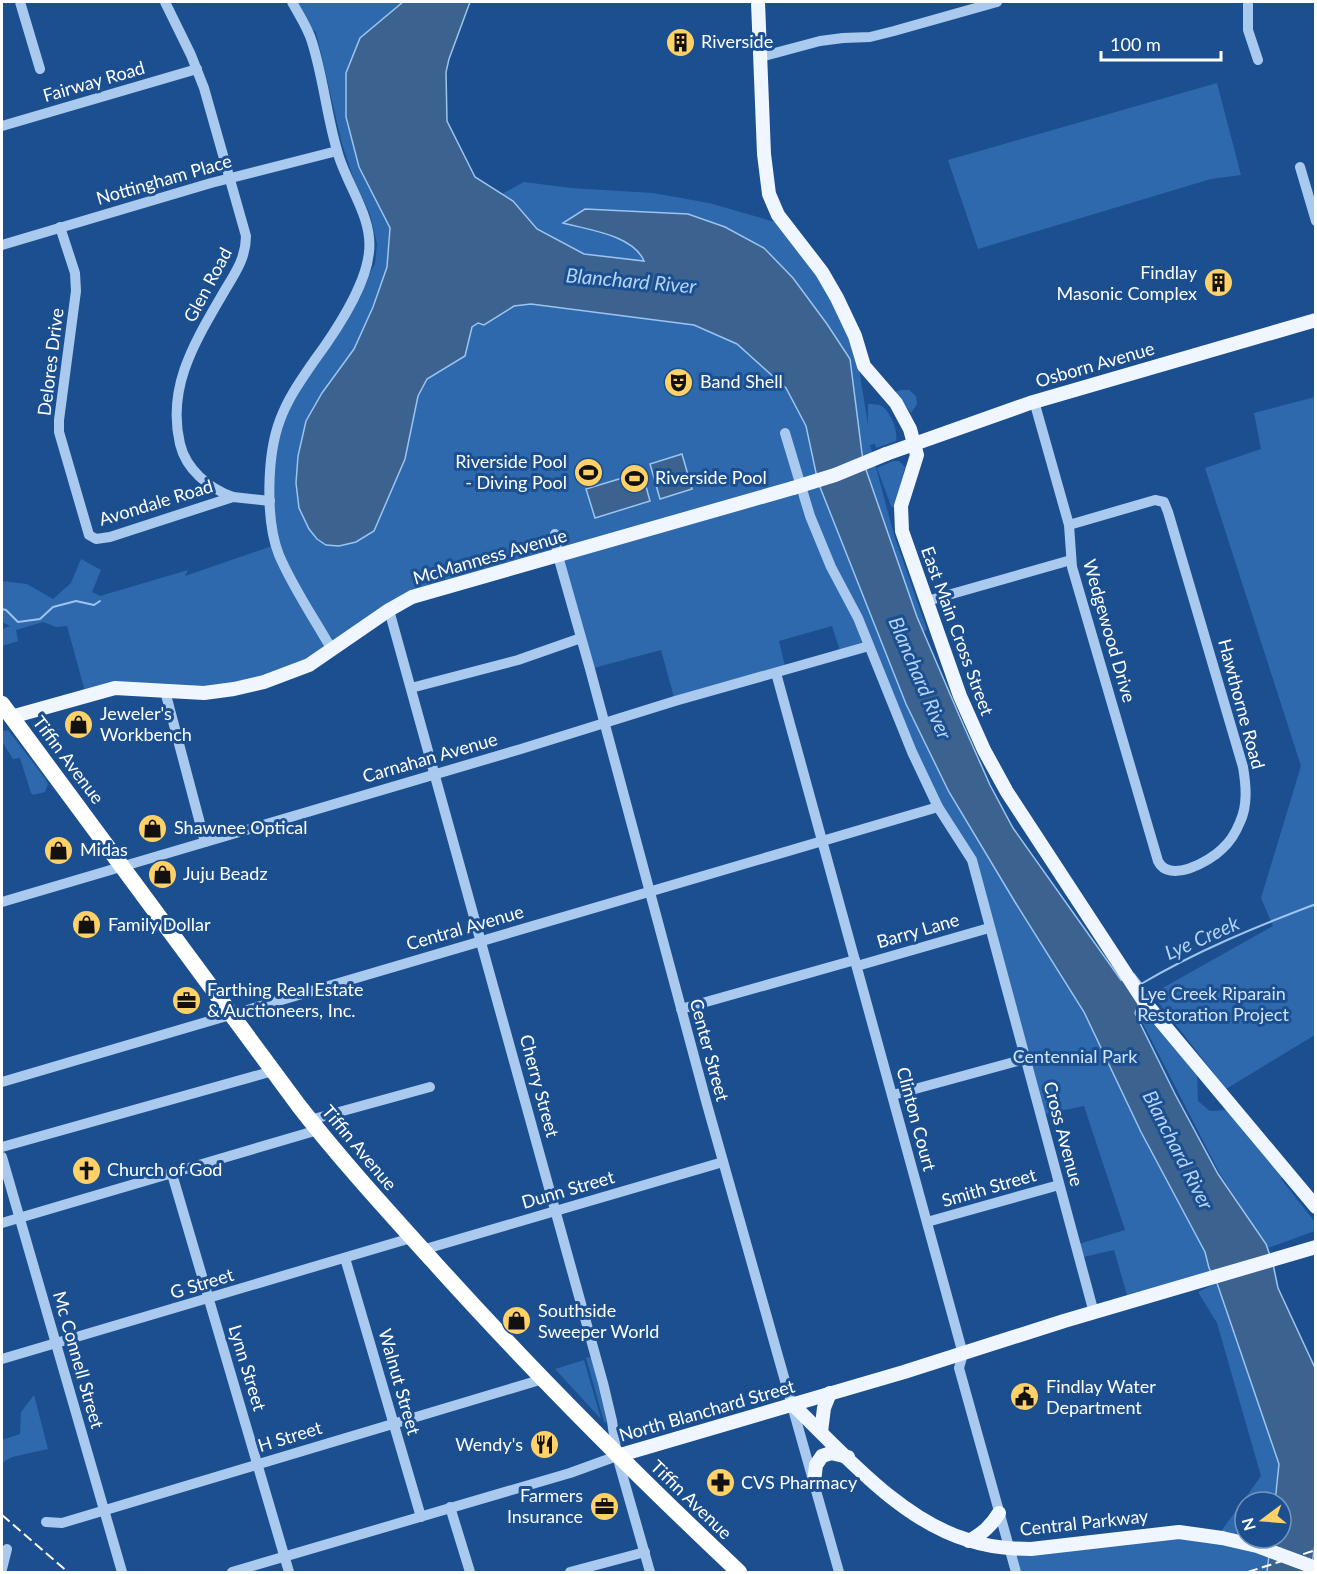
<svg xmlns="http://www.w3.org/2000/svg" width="1317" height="1574" viewBox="0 0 1317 1574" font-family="Lato,sans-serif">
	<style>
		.green { fill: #2e69ad }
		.water { fill: #3c6290; stroke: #9cc4f0; stroke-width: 1.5 }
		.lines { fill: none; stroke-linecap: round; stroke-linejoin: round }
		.stream { stroke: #9cc4f0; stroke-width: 2 }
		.minor { stroke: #a9c9ee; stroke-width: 10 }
		.major { stroke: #f0f6ff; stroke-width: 14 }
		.highway { stroke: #fff; stroke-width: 16 }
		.rail { stroke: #fff; stroke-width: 2; stroke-dasharray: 10 4.5; stroke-linecap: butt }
		.major-bridge { stroke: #f0f6ff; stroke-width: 14 }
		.labels { text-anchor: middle; stroke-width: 6; stroke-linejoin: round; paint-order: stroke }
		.poi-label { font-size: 18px; fill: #fff; stroke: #1b4f8f; text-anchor: start }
		.street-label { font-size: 18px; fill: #fff; stroke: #1b4f8f }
		.park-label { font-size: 18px; fill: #cfe3fa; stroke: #1b4f8f }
		.water-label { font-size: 20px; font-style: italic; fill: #b5d3f5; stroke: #1b4f8f }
	</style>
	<rect width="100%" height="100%" fill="#1b4f8f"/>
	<!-- green -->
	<g class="green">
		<path d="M292,2H436L346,73V117L359,166L390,228L452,221L524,182L571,188L653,193L709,203L775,222L823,284L850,338L859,368L868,425V404C873,404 879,404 883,407C892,415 898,431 896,441L876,448L875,444L870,445L894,535L927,630L903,637L1234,1271L1129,1302L1114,1250L1079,1258L1075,1245L1125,1230L1084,1106L1040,1115L972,860L938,807L869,646L841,654L832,626L779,641L786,670L675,701L661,650L590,669L558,556L412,597L355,635L264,682L86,695L67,626L56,627L43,622L16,630L18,641L2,646V629L10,626L2,622V581L27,584L53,599L71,583L81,559L101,570L92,592L100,596L188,570L185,576L275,545L271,509L280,419L362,287L375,264L377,244L370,214L354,180L342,144L316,32L305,25Z"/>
		<polygon points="1217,83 1241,175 1211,179 978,249 948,160"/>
		<polygon points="901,390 909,390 916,396 917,404 911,413 895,392"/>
		<polygon points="1315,397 1315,1035 1226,1089 1152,994 1273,926 1261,898 1301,766 1205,468 1261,449 1254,413"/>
		<polygon points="893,461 899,461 905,467 894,508 891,506 877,468"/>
		<polygon points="2,728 4,731 8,730 45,778 48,784 45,792 33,795 31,793 20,758 13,759 3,743"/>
		<polygon points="1139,1003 1197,1076 1198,1101 1210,1111 1225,1110 1232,1115 1283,1177 1281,1179 1315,1222 1315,1231 1268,1248 1220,1174 1136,1010"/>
		<polygon points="1217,1283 1279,1464 1274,1502 1245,1502 1245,1538 1270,1538 1267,1572 1016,1572 1009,1549 1155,1534 1222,1538 1222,1530 1261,1476 1217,1323 1198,1292"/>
		<polygon points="589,1357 592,1359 607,1423 604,1422 586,1358"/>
		<polygon points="584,1360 601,1419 555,1369"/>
		<polygon points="34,1395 48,1449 12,1457 2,1463 2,1440 20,1434 21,1412"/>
	</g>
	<!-- water -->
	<g class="water">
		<path d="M403,2H470L449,59L446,72L447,121L475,177L513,201L537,229L584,254L644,261C633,235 589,230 563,223L585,209L688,214L725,227L764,248L793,278L827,324L850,359L863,461L917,617L959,715L990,785L1013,828L1121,980L1134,974L1148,992L1139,1003L1135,1013L1175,1094L1218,1174L1266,1244L1273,1264L1278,1288L1315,1368L1316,1537L1311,1572H1267L1271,1538H1281V1502H1275L1279,1464L1217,1283L1209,1268L1205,1252L1141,1132L1084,1012L1015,902L949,792L906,704L818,482L806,426L786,388L737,344L694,325L531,304L514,306L484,325L478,323L472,327L465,356L427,379L418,396L405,459L374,531L356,542L339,546L326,545L317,539L309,529L299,508L296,483L298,456L306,421L322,393L354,349L373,307L387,267L390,228L359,167L346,117V73L360,38Z"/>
		<polygon points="682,454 692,489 660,499 650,464"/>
		<polygon points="594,462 598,478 583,482 578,467"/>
		<polygon points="642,472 650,501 595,518 586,489"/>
	</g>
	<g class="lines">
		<!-- stream -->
		<g class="stream">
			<polyline points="2,609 6,610 18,622 40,619 53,607 76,601 94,605 100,601"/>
			<path d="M1141,984C1197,951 1255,927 1316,904"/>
		</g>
		<!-- minor -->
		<g class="minor">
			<polyline points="20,2 40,69"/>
			<path d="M165,2L191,55L204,88L246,236C246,257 236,272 225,290C197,339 166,385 180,444C186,469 208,488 233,497"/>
			<path d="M292,2C299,15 308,28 312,42C324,80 327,120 339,157C349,188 373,219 369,252C366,286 334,334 314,361C301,380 288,398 280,420C267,454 265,520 279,555C293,588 314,618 332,650"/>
			<polyline points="1248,2 1248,30 1258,60"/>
			<polyline points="760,57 820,41 843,38 870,37 894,31 997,2"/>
			<polyline points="2,126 197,69"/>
			<polyline points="1300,167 1316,221"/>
			<polyline points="60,227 75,273 76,291 59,420 59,432 89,535 96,539 110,537 233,497 270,501"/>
			<polyline points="2,245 211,183 337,151"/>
			<path d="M1034,401L1069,525L1072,567L1158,861C1169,884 1209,862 1222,849C1230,842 1236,832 1240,822C1248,805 1246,785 1243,767L1168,512L1164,502L1155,500L1069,525"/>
			<polyline points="785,433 810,516 831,567 858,618 912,752 938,807 972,860 1094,1313"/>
			<polyline points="555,534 558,556 590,669 706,1101 839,1572"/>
			<polyline points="927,601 1071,560"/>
			<polyline points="389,610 603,1383 612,1421 617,1456 650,1572"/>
			<polyline points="776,673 963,1354 959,1368 1016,1572"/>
			<polyline points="411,688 518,660 581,638"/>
			<polyline points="165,691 205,842"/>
			<polyline points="2,902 521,749 675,701 869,646"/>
			<polyline points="857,966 989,928"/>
			<polyline points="681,1009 855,960"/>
			<polyline points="2,1082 938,807"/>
			<polyline points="893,1095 1025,1059"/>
			<polyline points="310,1120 430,1087"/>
			<polyline points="2,1147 273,1071"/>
			<polyline points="2,1157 122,1572"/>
			<polyline points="172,1174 289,1572"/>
			<polyline points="927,1222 1059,1185"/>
			<polyline points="2,1223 318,1130"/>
			<polyline points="422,1250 723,1162"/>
			<polyline points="345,1258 421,1517"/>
			<polyline points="2,1359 411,1238"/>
			<polyline points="450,1507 470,1572"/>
			<polyline points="46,1522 62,1523 543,1379"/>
			<polyline points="2,1569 7,1549"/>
			<polyline points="232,1572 570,1473 617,1456"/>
			<polyline points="570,1572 645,1552"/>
		</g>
		<!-- major -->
		<g class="major">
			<polyline points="758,2 764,154 769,194 778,215 822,272 837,298 855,336 864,366 896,403 910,429 917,455 901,506 902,531 960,696 984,750 1007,792 1143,1000 1316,1207"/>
			<polyline points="886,454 1030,403 1316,320"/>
			<polyline points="11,717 115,688 204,693 234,689 264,682 309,665 389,610 412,597 793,488"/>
			<path d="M792,1404C842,1452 900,1520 968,1540C988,1547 1010,1549 1031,1549L1179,1532L1222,1538"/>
			<polyline points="821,1432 824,1408 830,1393"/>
			<polyline points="617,1456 904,1372 1064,1321 1316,1247"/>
			<polyline points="814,1482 816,1465 822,1456 831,1453 848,1457"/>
			<path d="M969,1541C983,1533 991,1526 999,1513"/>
		</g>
		<!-- highway -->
		<path class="highway" d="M2,704L299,1106C341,1160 387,1210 433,1261C530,1369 633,1472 739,1572"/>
		<!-- rail -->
		<g class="rail">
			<polyline points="2,1515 68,1572"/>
			<polyline points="1248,1572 1316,1550"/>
		</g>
		<!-- major-bridge -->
		<g class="major-bridge">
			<polyline points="793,488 835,475 886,454"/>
			<polyline points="1222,1538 1257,1546 1316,1568"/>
		</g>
	</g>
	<!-- icons -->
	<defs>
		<symbol id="building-disc" viewBox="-11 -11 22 22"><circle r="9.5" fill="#ffd166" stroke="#1b4f8f"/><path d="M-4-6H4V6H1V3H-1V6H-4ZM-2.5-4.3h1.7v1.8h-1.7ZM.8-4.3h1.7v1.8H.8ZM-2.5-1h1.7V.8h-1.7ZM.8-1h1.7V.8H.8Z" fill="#111"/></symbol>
		<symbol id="theatre-disc" viewBox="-11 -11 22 22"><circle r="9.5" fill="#ffd166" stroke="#1b4f8f"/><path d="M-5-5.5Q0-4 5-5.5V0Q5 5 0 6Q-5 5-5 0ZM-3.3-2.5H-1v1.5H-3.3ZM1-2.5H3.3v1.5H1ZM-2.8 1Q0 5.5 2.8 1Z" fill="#111"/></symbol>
		<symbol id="stadium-disc" viewBox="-11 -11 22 22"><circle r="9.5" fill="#ffd166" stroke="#1b4f8f"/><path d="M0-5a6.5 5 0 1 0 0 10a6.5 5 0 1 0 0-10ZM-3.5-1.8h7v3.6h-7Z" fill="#111"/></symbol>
		<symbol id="shop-disc" viewBox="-11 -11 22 22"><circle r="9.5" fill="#ffd166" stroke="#1b4f8f"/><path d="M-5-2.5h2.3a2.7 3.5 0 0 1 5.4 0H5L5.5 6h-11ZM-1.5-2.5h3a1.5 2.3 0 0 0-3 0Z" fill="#111"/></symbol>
		<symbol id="office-disc" viewBox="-11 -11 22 22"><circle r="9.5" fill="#ffd166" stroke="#1b4f8f"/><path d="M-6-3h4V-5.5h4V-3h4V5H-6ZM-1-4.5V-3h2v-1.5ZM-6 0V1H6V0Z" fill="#111"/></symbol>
		<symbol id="church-disc" viewBox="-11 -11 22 22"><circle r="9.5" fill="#ffd166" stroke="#1b4f8f"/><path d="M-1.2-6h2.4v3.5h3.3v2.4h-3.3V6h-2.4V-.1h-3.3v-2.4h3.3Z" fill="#111"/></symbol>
		<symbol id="civic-disc" viewBox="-11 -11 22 22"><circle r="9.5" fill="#ffd166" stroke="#1b4f8f"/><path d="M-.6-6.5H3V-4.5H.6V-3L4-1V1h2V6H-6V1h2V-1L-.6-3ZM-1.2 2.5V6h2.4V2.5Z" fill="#111"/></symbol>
		<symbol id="restaurant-disc" viewBox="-11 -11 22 22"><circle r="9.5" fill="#ffd166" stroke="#1b4f8f"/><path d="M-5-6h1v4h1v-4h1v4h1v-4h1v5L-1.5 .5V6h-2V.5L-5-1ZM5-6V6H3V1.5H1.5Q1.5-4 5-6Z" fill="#111"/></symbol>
		<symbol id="pharmacy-disc" viewBox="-11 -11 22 22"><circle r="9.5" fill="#ffd166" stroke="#1b4f8f"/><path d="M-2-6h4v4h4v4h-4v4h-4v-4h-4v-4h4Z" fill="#111"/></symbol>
	</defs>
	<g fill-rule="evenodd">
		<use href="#building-disc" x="664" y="26" width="33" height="33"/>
		<use href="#building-disc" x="1202" y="266" width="33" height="33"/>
		<use href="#theatre-disc" x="662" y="366" width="33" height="33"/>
		<use href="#stadium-disc" x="572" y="456" width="33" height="33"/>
		<use href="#stadium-disc" x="618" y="462" width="33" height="33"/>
		<use href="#shop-disc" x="62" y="708" width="33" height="33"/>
		<use href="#shop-disc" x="136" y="812" width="33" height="33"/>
		<use href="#shop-disc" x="42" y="834" width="33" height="33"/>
		<use href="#shop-disc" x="146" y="858" width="33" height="33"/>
		<use href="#shop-disc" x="70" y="908" width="33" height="33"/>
		<use href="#office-disc" x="170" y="984" width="33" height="33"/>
		<use href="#church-disc" x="70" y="1154" width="33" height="33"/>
		<use href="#shop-disc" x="500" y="1304" width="33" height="33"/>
		<use href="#civic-disc" x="1008" y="1380" width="33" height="33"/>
		<use href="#restaurant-disc" x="528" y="1428" width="33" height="33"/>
		<use href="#pharmacy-disc" x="704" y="1466" width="33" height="33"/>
		<use href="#office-disc" x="588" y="1490" width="33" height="33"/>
	</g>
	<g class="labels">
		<!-- poi labels -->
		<g class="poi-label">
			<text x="701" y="48">Riverside</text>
			<text x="1197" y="279" text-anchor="end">Findlay<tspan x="1197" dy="21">Masonic Complex</tspan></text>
			<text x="700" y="388">Band Shell</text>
			<text x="567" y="468" text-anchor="end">Riverside Pool<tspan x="567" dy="21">- Diving Pool</tspan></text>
			<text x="655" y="484">Riverside Pool</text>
			<text x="100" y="720">Jeweler's<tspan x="100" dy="21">Workbench</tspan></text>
			<text x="174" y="834">Shawnee Optical</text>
			<text x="80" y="856">Midas</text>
			<text x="183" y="880">Juju Beadz</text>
			<text x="108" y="931">Family Dollar</text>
			<text x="207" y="996">Farthing Real Estate<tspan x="207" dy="21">&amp; Auctioneers, Inc.</tspan></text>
			<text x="107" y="1176">Church of God</text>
			<text x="538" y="1317">Southside<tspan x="538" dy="21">Sweeper World</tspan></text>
			<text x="1046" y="1393">Findlay Water<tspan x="1046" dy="21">Department</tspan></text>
			<text x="523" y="1451" text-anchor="end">Wendy's</text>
			<text x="741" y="1489">CVS Pharmacy</text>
			<text x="583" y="1502" text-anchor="end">Farmers<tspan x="583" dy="21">Insurance</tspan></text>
		</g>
		<!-- street labels -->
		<g class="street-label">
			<text transform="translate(94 82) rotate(-16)" y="6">Fairway Road</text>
			<text transform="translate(164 180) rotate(-16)" y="6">Nottingham Place</text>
			<text transform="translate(208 285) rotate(-62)" y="6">Glen Road</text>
			<text transform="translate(51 362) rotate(-83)" y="6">Delores Drive</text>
			<text transform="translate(1095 365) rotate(-16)" y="6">Osborn Avenue</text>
			<text transform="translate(156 503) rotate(-17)" y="6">Avondale Road</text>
			<text transform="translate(490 557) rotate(-16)" y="6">McManness Avenue</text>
			<text transform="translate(957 631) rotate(70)" y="6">East Main Cross Street</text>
			<text transform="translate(1109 631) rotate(74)" y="6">Wedgewood Drive</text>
			<text transform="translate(1241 704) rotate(75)" y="6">Hawthorne Road</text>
			<text transform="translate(430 758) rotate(-16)" y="6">Carnahan Avenue</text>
			<text transform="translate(68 760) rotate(53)" y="6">Tiffin Avenue</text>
			<text transform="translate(465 928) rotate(-16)" y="6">Central Avenue</text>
			<text transform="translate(918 931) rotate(-16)" y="6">Barry Lane</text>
			<text transform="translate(709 1050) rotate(75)" y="6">Center Street</text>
			<text transform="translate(539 1086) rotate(75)" y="6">Cherry Street</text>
			<text transform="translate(916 1119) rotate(75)" y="6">Clinton Court</text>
			<text transform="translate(1063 1134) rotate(75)" y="6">Cross Avenue</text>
			<text transform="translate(359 1148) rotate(50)" y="6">Tiffin Avenue</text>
			<text transform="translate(989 1188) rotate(-16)" y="6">Smith Street</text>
			<text transform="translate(568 1190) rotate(-16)" y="6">Dunn Street</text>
			<text transform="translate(202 1284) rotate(-17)" y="6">G Street</text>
			<text transform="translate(78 1360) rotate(74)" y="6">Mc Connell Street</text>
			<text transform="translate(247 1368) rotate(73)" y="6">Lynn Street</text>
			<text transform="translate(399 1382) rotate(74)" y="6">Walnut Street</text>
			<text transform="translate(707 1411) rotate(-16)" y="6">North Blanchard Street</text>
			<text transform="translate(290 1437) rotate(-17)" y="6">H Street</text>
			<text transform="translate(691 1500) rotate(44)" y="6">Tiffin Avenue</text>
			<text transform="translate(1084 1523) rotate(-6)" y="6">Central Parkway</text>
		</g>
		<!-- park labels -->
		<g class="park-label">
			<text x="1213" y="1000">Lye Creek Riparain<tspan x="1213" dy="21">Restoration Project</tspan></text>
			<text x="1075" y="1063">Centennial Park</text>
		</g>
		<!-- water labels -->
		<g class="water-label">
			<text transform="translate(631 281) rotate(5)" y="7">Blanchard River</text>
			<text transform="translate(920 678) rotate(67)" y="7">Blanchard River</text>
			<text transform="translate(1202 938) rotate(-24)" y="7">Lye Creek</text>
			<text transform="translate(1178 1150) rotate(63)" y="7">Blanchard River</text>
		</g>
	</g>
	<!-- border -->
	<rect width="1317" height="1574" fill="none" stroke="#ffffff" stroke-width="6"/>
	<!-- north arrow -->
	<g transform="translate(1263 1520) rotate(254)"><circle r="28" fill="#1b4f8f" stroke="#7695bc" stroke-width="1.5"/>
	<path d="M0-4.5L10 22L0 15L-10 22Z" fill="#ffd166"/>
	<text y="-9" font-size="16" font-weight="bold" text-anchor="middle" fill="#ffffff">N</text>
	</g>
	<!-- scale -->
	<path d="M1101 51v9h120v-9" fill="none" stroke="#ffffff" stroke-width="3"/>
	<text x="1110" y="51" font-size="18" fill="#ffffff" stroke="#1b4f8f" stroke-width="4.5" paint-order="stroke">100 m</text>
</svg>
